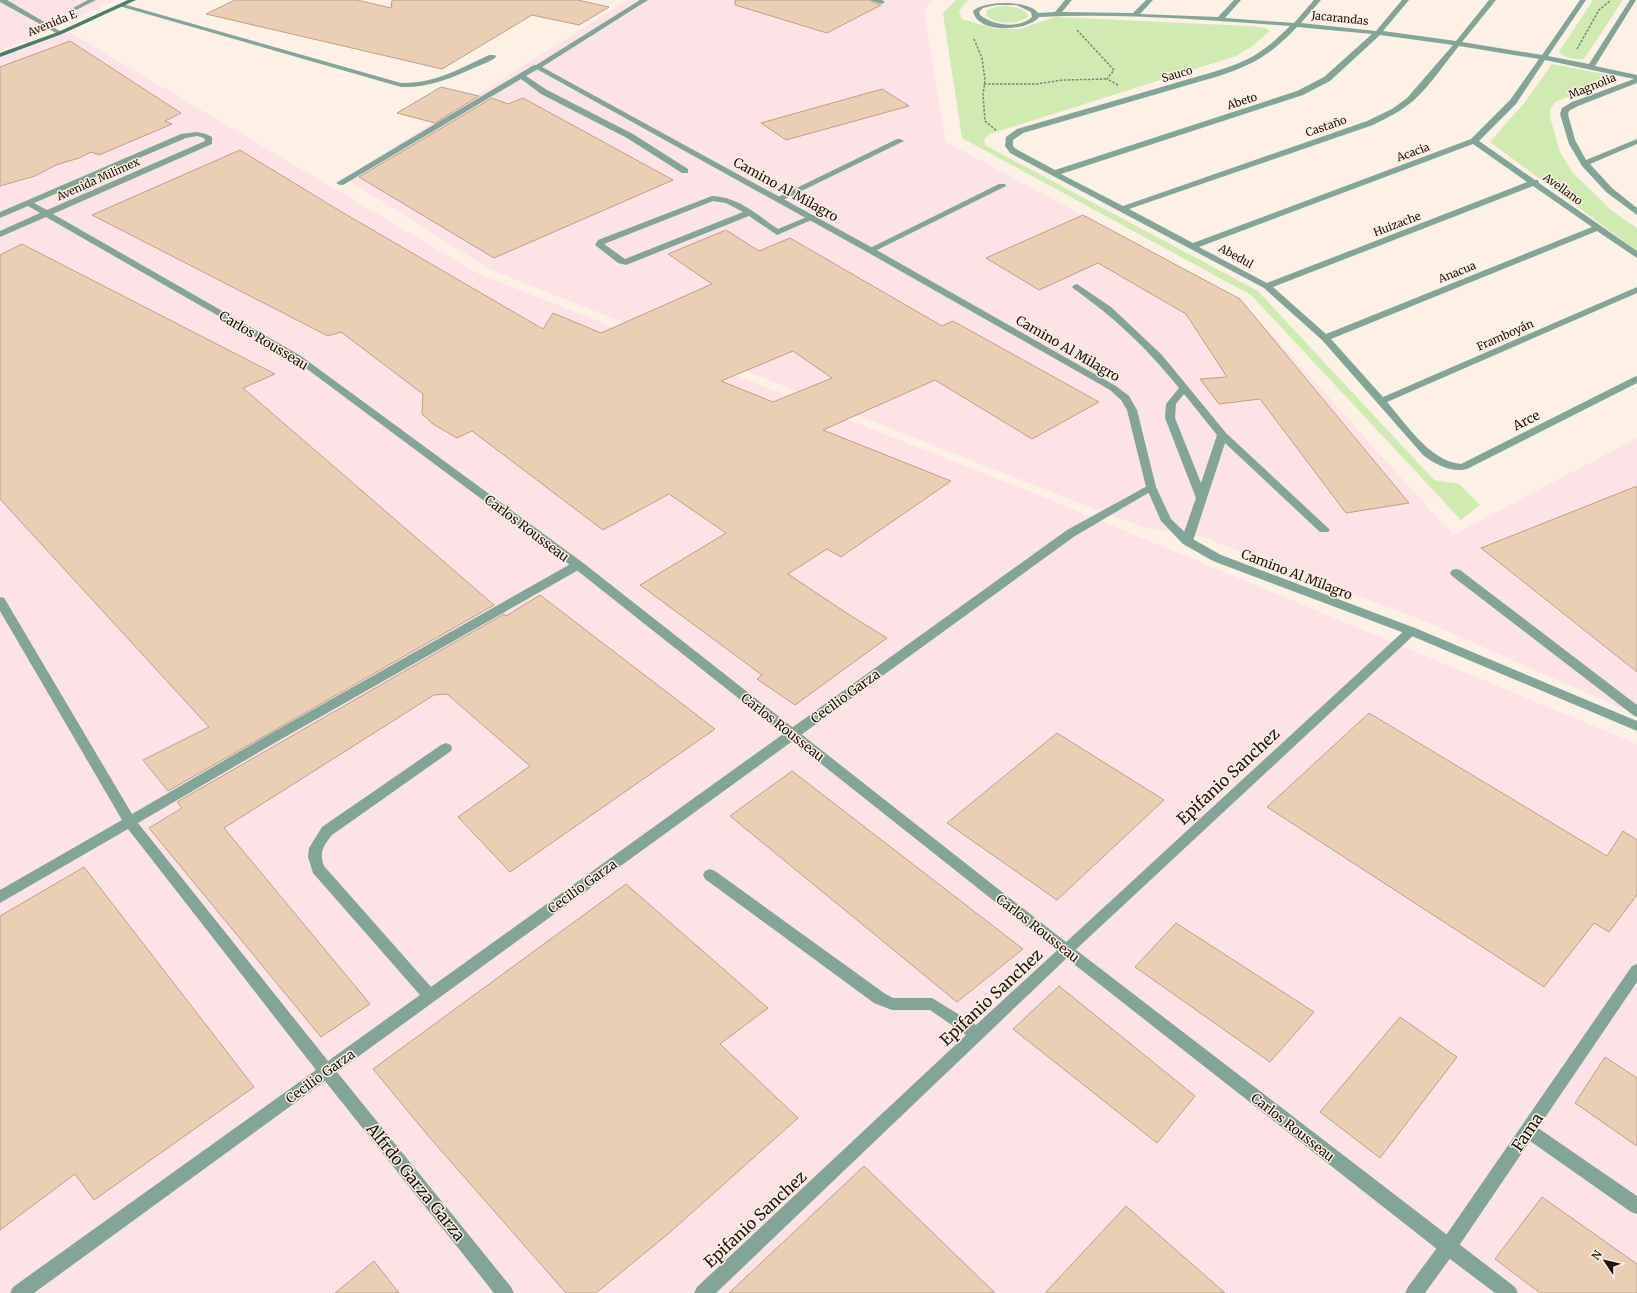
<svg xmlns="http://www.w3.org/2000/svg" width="1637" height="1293" viewBox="0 0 1637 1293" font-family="Merriweather,serif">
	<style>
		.industrial { fill: #fde2e6 }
		.green { fill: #d0ebb2 }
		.building { fill: #ebceb4; stroke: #bba086; fill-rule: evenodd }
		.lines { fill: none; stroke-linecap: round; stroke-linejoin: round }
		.path { stroke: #887d72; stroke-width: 1.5; stroke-dasharray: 2.5 1.5; stroke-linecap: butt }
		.lane { fill: #82a597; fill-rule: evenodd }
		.street { fill: #82a597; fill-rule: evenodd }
		.secondary { fill: #497f6b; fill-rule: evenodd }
		.labels { text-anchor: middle; stroke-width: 3; stroke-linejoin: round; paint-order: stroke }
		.far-street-label { font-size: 11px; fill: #1f150b; stroke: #fdf1e6 }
		.street-label { font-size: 13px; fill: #1f150b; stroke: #fdf1e6 }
		.near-street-label { font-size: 16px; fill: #1f150b; stroke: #fdf1e6 }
	</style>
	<rect width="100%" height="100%" fill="#fdf1e6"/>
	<!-- industrial -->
	<g class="industrial">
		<polygon points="0,0 116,0 27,40 0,50"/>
		<polygon points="628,0 934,0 924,10 946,142 1240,299 1453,535 1637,438 1637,715 1424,621 1203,537 1144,527 1082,504 489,269 345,178"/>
		<polygon points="69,32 479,274 1041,496 1637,744 1637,1293 0,1293 0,57"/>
	</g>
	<!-- green -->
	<g class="green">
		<polygon points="956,0 969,0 963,5 959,12 962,19 996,29 1020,29 1055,17 1249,26 1266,28 1270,31 1251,47 1236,56 990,134 984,139 985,145 1258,291 1434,480 1459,484 1480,505 1461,520 1251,295 962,138 943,13"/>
		<path d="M1593,0H1623L1584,59C1574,60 1566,58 1559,52Z"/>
		<path d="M1006,6L1019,8L1027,13L1028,17C1017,25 995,25 986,15L987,10L996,7Z"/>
		<polygon points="1552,64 1604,74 1610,78 1608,81 1555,102 1550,110 1550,117 1560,152 1573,173 1611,210 1637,228 1637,251 1490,142 1525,102"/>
	</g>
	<!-- building -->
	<g class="building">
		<polygon points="235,0 357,0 391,8 392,0 578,0 609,7 579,25 532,15 442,69 206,14"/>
		<polygon points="735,0 869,0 881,5 827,33 735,5"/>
		<polygon points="70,41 181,113 165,121 172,124 99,155 91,152 79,158 56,165 35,176 0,186 0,67"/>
		<polygon points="441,87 479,96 435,123 397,113"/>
		<polygon points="882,89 909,106 786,140 761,123"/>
		<polygon points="492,98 508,104 523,98 673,180 494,258 359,177"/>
		<path d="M240,150L340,211L543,329L553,313L601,333L712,284L668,254L726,230L759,251L790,238L942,326L953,321L1099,402L1032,439L935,380L823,430L951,481L841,557L827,549L788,574L845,612L887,638L795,705L757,679L762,675L640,585L726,533L669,494L603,530L472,431L457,438L433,424L422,414L423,394L341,332L328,336L92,215ZM793,351L832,378L773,402L721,381Z"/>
		<polygon points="1083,215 1240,299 1409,503 1346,513 1260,399 1219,404 1200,379 1227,377 1186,314 1098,263 1039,290 986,258"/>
		<polygon points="22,244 275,374 243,388 494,605 168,791 143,760 209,727 0,499 0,255"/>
		<polygon points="1637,486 1637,672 1481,548"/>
		<polygon points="540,595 715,729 510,872 458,817 530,766 447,694 434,695 224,828 370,1004 321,1037 149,828 182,808 177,802 504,614 506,616"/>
		<polygon points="1369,713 1607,856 1623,831 1637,840 1637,895 1609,932 1594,923 1544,987 1267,807"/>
		<polygon points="1057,733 1164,800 1057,900 947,823"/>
		<polygon points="792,771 1023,949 957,1002 730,816"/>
		<polygon points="84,867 254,1087 94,1200 75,1174 0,1230 0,916"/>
		<polygon points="626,884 768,1008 720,1044 798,1118 668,1234 596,1293 566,1293 431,1139 373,1069"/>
		<polygon points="1176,923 1314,1012 1270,1062 1135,967"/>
		<polygon points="1059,986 1195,1096 1157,1143 1013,1029"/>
		<polygon points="1400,1017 1457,1057 1380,1158 1320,1112"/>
		<polygon points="1605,1057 1637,1078 1637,1146 1575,1103"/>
		<polygon points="864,1166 995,1293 729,1293"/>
		<polygon points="1542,1197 1637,1264 1637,1293 1540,1293 1495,1259"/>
		<polygon points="1126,1206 1225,1293 1045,1293"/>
		<polygon points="374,1261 399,1293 335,1293"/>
	</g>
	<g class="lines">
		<!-- path -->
		<g class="path">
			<polyline points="1077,30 1114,70 1107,79 1118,85"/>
			<polyline points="974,39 982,58 985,80 983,95 985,121 997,131"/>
			<polyline points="1577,49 1599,10 1611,0"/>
			<polyline points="984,84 1036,84 1063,80 1107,79"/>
		</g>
		<!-- lane -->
		<g class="lane">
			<polygon points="88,0 96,0 74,11 69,10"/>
			<polygon points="870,0 882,0 885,2 882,4"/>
			<path d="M119,4H123L401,83C434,84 461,68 489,55H495L496,57C491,62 482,64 476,67C452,78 428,88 401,87L119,6Z"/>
			<polygon points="534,65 537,65 541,67 526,76 547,90 633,134 688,169 688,173 682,173 627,138 541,94 521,79 343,185 340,185 336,183"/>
			<polygon points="897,139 900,139 904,141 781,201 778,201 774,199"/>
			<polygon points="999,184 1005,184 1006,186 873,252 867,252 866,250"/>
			<path d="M712,196C739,197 757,215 778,229L809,216L812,215L816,218L777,235L749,216L626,265L618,263L595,245L598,240ZM713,201L726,203L743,212L625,259L604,244Z"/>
			<path d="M1077,284L1111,307L1162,355L1226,433L1328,528L1330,530L1328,532H1320L1225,443L1193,541L1191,544H1183L1181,541L1196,498L1165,418L1166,404L1179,388C1147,348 1115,318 1074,289L1072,287L1074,285ZM1184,394L1217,435L1201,483L1175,418L1176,404Z"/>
			<path d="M1151,484L1156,487L1155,489L1075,536L337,1072L511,1287L514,1293H494L325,1081L34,1293H10L13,1287L316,1070L128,829L0,903V890L122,820L0,611V597L4,598L6,601L132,814L268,735L574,562H582L584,565L582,568L278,741L138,823L328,1061L420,995L313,873L308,857L309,848L322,827L441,745L446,743L451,745L452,748L451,751L332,835C323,846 319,853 324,866L431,987L1067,530Z"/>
			<polygon points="1456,569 1460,570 1637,705 1637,717 1633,715 1452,576 1450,573 1452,570"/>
			<polygon points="1411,627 1415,628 1417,631 1415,634 1071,954 716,1293 694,1293 697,1287 966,1035 930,1010 892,1010 874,1003 705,879 703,875 705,871 710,869 715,871 884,993 893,998 932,998 976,1025 1407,628"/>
			<polygon points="1637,964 1637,982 1538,1128 1637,1196 1637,1214 1631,1212 1530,1141 1454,1253 1425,1293 1405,1293 1408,1287 1442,1241 1632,966"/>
		</g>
		<!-- street -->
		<g class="street">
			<polygon points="0,0 7,0 63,33 58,34 0,2"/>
			<polygon points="640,0 648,0 542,67 873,248 1116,386 1129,396 1137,410 1156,487 1171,519 1191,538 1221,555 1415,628 1637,721 1637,731 1407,634 1213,561 1183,544 1161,521 1146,487 1127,410 1121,400 1110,390 867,252 533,67"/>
			<path d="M1065,0H1072L1062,12L1133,13L1146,0H1153L1140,14L1218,17L1234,0H1241L1225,18L1294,23L1314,0H1321L1301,23L1376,31L1402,0H1409L1383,31L1456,41L1489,0H1496L1462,42L1542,55L1580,0H1586L1548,56L1589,64L1630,0H1636L1595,66L1637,75V83L1578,106L1569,111L1568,114L1575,140L1586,160L1637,139V144L1590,164L1612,188L1637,208V215L1606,192L1582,166L1569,144L1560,114L1562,108L1572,102L1634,79L1545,60L1516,104L1479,141L1535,180H1538L1539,183L1637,251V258L1597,231L1331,339L1383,397L1637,287V293L1387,402C1407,425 1430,461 1461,464L1634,377L1637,376V383L1467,469C1452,473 1434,464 1423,455L1322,340L1264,288L1010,153L1005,146L1006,137L1017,129L1213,72C1249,61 1263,53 1290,26C1207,20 1123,13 1039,17C1027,32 977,34 973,11C984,0 1030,0 1038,13L1055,12ZM996,5H1016L1031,12L1032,17C1019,29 994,26 980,15L979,12L983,8ZM1297,27L1372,34L1324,77L1297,91L1055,170L1016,149L1013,146V140L1023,133L1219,76C1255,64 1270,55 1297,27ZM1380,35L1453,45L1407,98L1392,109L1367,121L1123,206L1061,174L1303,95L1330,81ZM1459,46L1539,59L1510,100L1471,139L1193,243L1129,209L1373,125C1387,118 1401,111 1413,101C1431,85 1444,64 1459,46ZM1473,144L1527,182L1267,283L1199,247ZM1533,186L1592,227L1326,334L1273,287Z"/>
			<path d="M197,132L206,134L212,137V144L53,214L301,356L582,562L1071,946L1515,1287L1518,1293H1495L1442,1253L1061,954L574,568L295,360L46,217L0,237V231L40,213L28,206L0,218V212L181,134ZM197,136L204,138L205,141L47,210L34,203L186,138Z"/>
		</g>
		<!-- secondary -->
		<polygon class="secondary" points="128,0 136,0 62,34 0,57 0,53 58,32"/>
	</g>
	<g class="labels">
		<!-- far-street labels -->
		<g class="far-street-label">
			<text transform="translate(1340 18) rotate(6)" y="4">Jacarandas</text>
			<text transform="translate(52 23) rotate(-22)" y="4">Avenida E</text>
			<text transform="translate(1177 74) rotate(-16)" y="4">Sauco</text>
			<text transform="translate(1592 86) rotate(-22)" y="4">Magnolia</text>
			<text transform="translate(1242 101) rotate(-18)" y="4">Abeto</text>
			<text transform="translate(1326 126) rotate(-19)" y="4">Castaño</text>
			<text transform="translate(1413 152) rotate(-20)" y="4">Acacia</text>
			<text transform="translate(98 179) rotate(-24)" y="4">Avenida Milimex</text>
			<text transform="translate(1563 189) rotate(36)" y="4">Avellano</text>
			<text transform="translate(1397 224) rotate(-21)" y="4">Huizache</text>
			<text transform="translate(1236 256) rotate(29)" y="4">Abedul</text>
			<text transform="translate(1457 272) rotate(-22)" y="4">Anacua</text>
			<text transform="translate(1505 335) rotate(-24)" y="4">Framboyán</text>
		</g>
		<!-- street labels -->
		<g class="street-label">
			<text transform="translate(786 189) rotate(29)" y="5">Camino Al Milagro</text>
			<text transform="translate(264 340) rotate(31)" y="5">Carlos Rousseau</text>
			<text transform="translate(1068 348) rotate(30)" y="5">Camino Al Milagro</text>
			<text transform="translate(1526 420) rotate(-27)" y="5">Arce</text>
			<text transform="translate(527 528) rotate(37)" y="5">Carlos Rousseau</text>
			<text transform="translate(1297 574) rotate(21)" y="5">Camino Al Milagro</text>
			<text transform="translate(845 696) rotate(-36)" y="5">Cecilio Garza</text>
			<text transform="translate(783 727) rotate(38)" y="5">Carlos Rousseau</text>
			<text transform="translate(582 886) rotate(-36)" y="5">Cecilio Garza</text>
			<text transform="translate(1038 928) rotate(38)" y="5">Carlos Rousseau</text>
			<text transform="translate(320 1076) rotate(-36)" y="5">Cecilio Garza</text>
			<text transform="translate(1293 1127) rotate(38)" y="5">Carlos Rousseau</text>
		</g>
		<!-- near-street labels -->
		<g class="near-street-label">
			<text transform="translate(1228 776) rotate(-43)" y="6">Epifanio Sanchez</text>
			<text transform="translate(991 997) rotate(-43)" y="6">Epifanio Sanchez</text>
			<text transform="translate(1527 1132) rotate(-56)" y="6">Fama</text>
			<text transform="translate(416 1182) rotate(51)" y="6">Alfrdo Garza Garza</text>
			<text transform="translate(755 1219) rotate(-43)" y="6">Epifanio Sanchez</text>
		</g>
	</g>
	<!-- north arrow -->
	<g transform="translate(1605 1261) rotate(305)" stroke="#fdf1e6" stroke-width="3" paint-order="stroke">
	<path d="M0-3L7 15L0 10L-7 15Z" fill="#1f150b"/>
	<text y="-6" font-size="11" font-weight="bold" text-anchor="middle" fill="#1f150b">N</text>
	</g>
</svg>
